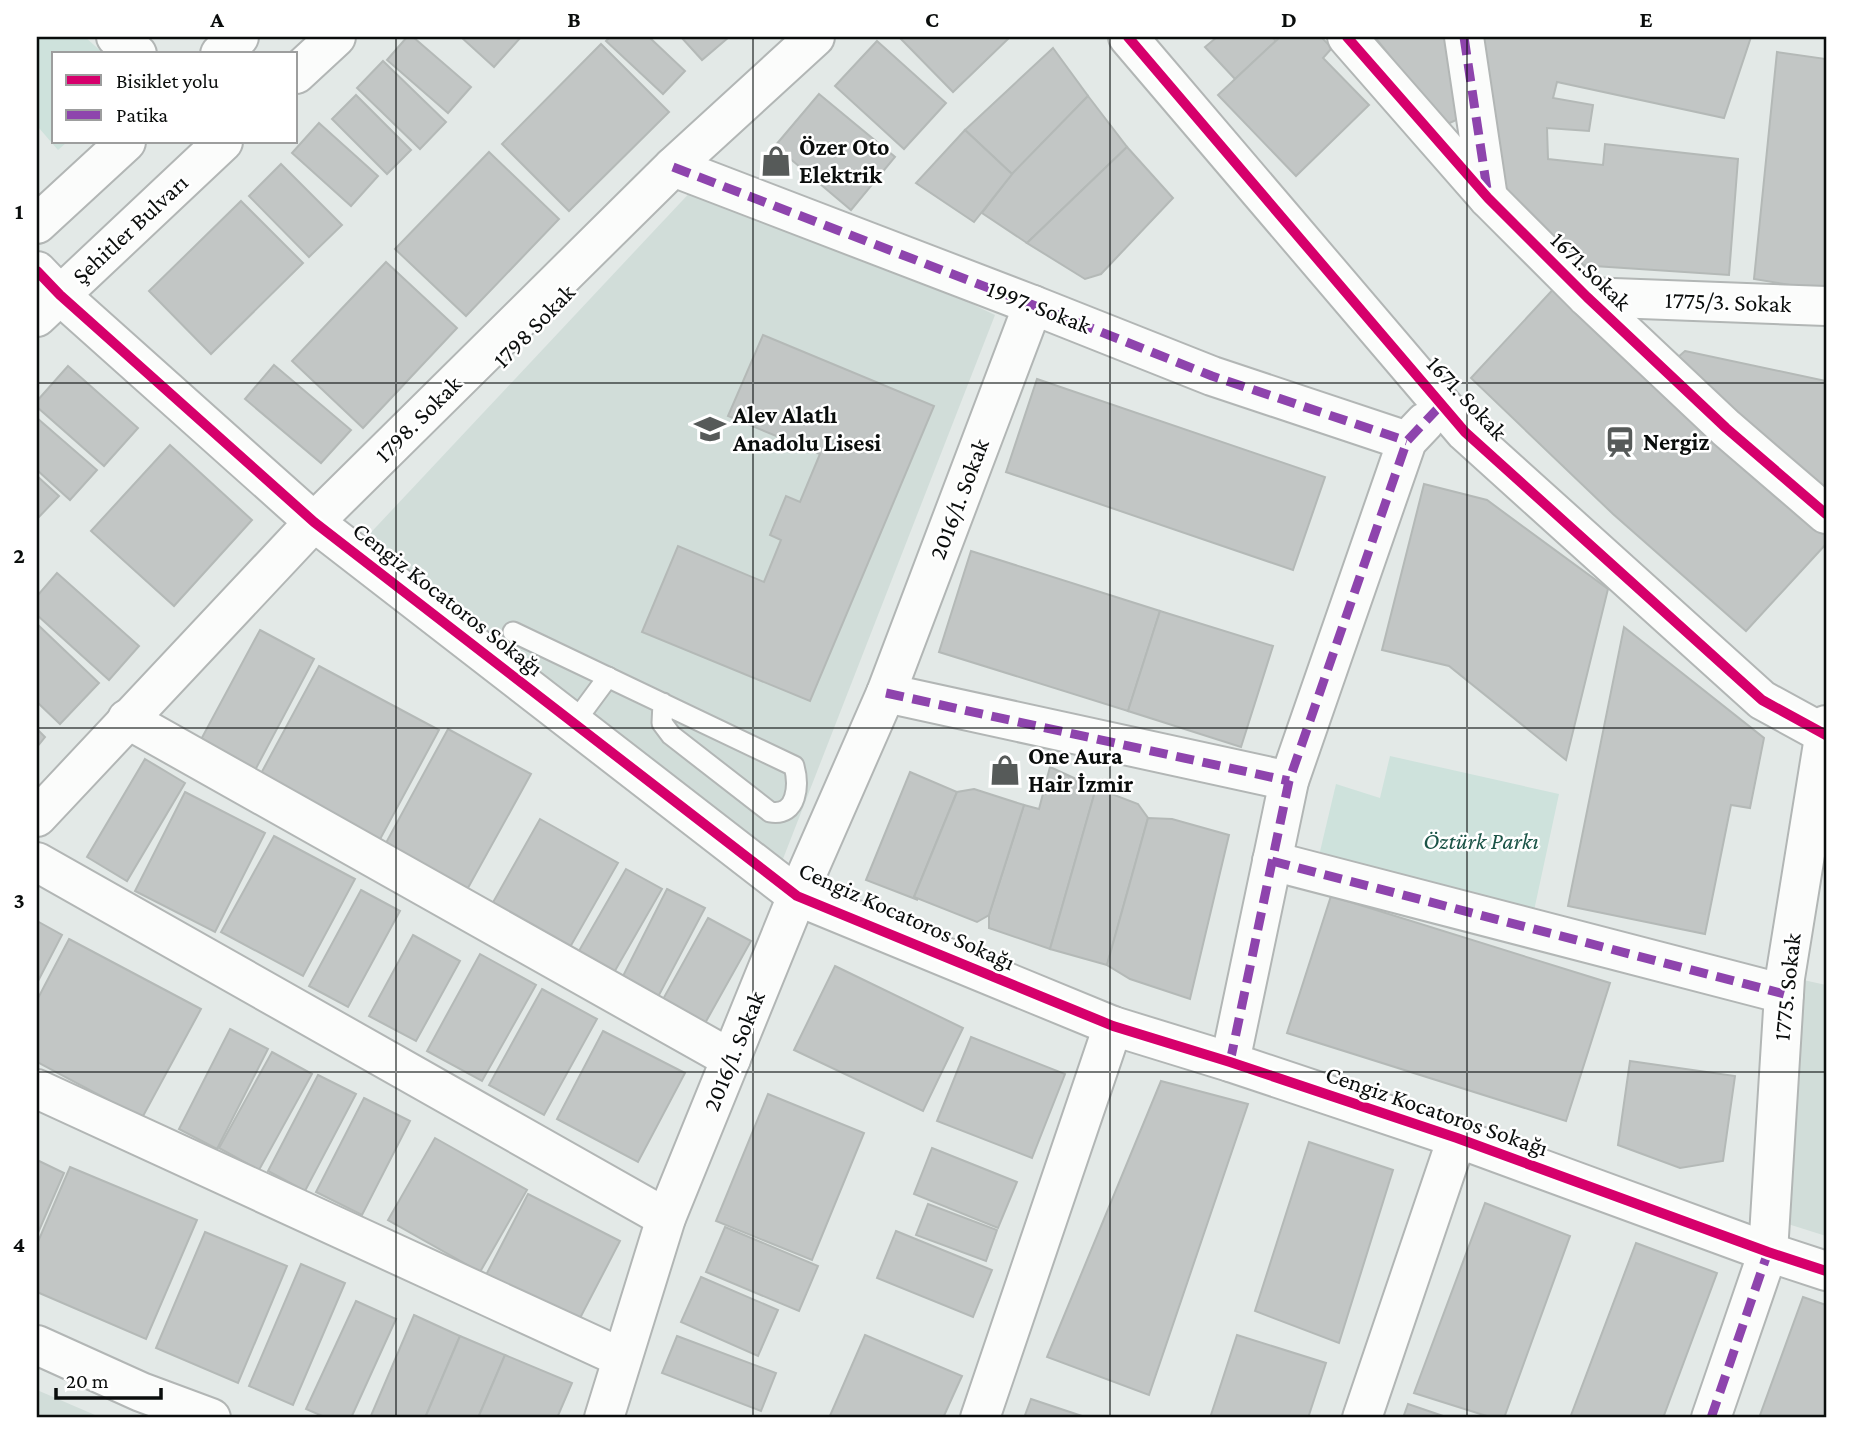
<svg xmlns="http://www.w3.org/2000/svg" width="1863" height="1455" viewBox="0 0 1863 1455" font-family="'Crimson Pro',serif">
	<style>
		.built { fill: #d1ddd9 }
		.green { fill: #cee2dc }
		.building { fill: #c2c6c5; stroke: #b4b9b7; stroke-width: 2 }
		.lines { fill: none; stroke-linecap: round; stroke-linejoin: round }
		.service-casing { stroke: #b2b6b5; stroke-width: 23 }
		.minor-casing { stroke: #b2b6b5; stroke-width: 42 }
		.tertiary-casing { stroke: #b2b6b5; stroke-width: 42 }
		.service { stroke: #fbfcfb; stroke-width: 19 }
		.minor { stroke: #fbfcfb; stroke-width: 38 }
		.tertiary { stroke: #fbfcfb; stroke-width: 38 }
		.quiet { stroke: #8e44ad; stroke-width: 9; stroke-dasharray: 18 9; stroke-linecap: butt }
		.cycleway-casing { stroke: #fff; stroke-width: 15 }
		.cycleway { stroke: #d6006c; stroke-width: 10 }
		.grid { fill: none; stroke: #0a0d0c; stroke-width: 2; stroke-opacity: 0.55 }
		.labels { text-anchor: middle; stroke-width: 5; stroke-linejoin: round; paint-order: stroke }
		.poi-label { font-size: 24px; font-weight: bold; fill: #0a0d0c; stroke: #fff; text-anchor: start }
		.street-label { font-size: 24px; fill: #0a0d0c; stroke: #fff }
		.park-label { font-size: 24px; font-style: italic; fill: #1b5447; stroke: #fff }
		.neatline { fill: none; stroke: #0a0d0c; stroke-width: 2.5 }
		.grid-label { font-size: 23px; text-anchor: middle; font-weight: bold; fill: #0a0d0c }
	</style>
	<rect width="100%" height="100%" fill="#e3e9e7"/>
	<!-- built -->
	<g class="built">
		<polygon points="696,186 870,255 995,315 781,864 362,542"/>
		<polygon points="1799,979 1826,985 1826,1236 1788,1224"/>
		<polygon points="37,1390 102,1418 37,1418"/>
	</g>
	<!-- green -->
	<g class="green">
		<polygon points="37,37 85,37 104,54 54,54 54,142 67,142 58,150 39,128 37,130"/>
		<polygon points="1390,756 1559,794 1532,920 1318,860 1336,784 1380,798"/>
	</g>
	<!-- building -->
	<g class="building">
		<polygon points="407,37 413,37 471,87 448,113 387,60"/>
		<polygon points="461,37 521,37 494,67"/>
		<polygon points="610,37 649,37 685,71 663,94 606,41"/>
		<polygon points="681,37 729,37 702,60"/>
		<polygon points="899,37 1010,37 953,92"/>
		<polygon points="1217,37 1272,37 1276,41 1235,79 1205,47"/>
		<polygon points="1280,37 1321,37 1332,48 1323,58 1369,105 1296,176 1218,95"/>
		<polygon points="1375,37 1447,37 1461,118 1445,125"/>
		<polygon points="1482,37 1751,37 1724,118 1557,82 1553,98 1593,105 1589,131 1547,128 1548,159 1603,165 1605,144 1738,159 1729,275 1579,265 1498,181"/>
		<polygon points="877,41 946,103 904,149 835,86"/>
		<polygon points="601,44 669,112 569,211 502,144"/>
		<polygon points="1053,48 1088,96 1012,174 965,130"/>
		<polygon points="1777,52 1826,59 1826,291 1754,279"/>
		<polygon points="383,61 446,122 420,149 357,88"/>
		<polygon points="819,94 895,157 851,210 775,146"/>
		<polygon points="356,95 411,150 387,174 332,119"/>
		<polygon points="1088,96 1127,147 1027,243 982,213 1012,174"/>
		<polygon points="319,123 378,176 351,206 292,153"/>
		<polygon points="965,130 1012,174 974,222 916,183"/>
		<polygon points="1127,147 1173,198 1101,274 1085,279 1027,243"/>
		<polygon points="489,152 559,219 466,316 395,249"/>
		<polygon points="281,164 342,225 309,257 249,196"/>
		<polygon points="241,201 303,263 211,354 149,291"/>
		<polygon points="386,262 457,328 363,428 292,361"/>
		<polygon points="1559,283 1826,528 1826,544 1746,631 1613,514 1471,378"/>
		<polygon points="763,335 934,406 810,701 642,632 678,546 764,582 781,540 770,535 786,496 800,502 820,454 728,416"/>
		<polygon points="1685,351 1826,381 1826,500 1669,365"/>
		<polygon points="274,365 351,430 321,463 245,399"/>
		<polygon points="68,366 138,428 104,466 37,407 37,401"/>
		<polygon points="1037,379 1325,477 1293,570 1006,472"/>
		<polygon points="37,418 97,470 70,500 37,470"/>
		<polygon points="170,445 252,520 174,606 91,531"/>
		<polygon points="37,476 59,496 37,519"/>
		<polygon points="1424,484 1487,500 1608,589 1566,760 1449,666 1382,650"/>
		<polygon points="971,551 1160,611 1128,711 939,652"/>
		<polygon points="57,573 139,646 109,680 37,615 37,596"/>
		<polygon points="1160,611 1273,646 1241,747 1128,711"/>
		<polygon points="37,624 99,683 60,724 37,702"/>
		<polygon points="1624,627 1764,738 1750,808 1731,805 1705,934 1568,906"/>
		<polygon points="260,630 314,659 253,774 198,745"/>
		<polygon points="319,666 439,730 378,843 258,779"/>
		<polygon points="37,729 45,737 37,747"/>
		<polygon points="448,729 531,774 463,897 381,852"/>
		<polygon points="145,759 185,783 127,881 87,857"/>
		<polygon points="1050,767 1096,788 1050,949 989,928 989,915 1024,805 1039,809"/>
		<polygon points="910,772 957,792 914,897 918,900 866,880"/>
		<polygon points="1096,788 1138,804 1148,818 1107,965 1050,949"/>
		<polygon points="974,789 1024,805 989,915 977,922 914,897 957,792"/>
		<polygon points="185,792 265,833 215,932 135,891"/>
		<polygon points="1148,818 1172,819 1229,835 1190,999 1130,979 1107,965"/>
		<polygon points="540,819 618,863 565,956 487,913"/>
		<polygon points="274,836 355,879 303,976 221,932"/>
		<polygon points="626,869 662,889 612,976 576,956"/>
		<polygon points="667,889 705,908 658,997 622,978"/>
		<polygon points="361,890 400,911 348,1007 309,986"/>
		<polygon points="1331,896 1610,983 1566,1121 1287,1033"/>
		<polygon points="708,918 751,941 699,1034 657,1010"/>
		<polygon points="37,921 62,935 37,983"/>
		<polygon points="413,935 460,961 416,1041 369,1016"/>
		<polygon points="69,939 201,1009 142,1118 37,1062 37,1000"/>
		<polygon points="480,954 536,985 482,1081 427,1051"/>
		<polygon points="835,966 963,1028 923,1111 794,1050"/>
		<polygon points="542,989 597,1019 544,1115 489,1085"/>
		<polygon points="230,1029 268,1049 217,1149 179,1129"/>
		<polygon points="603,1031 685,1073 638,1162 557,1119"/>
		<polygon points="971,1037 1065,1074 1032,1158 937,1121"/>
		<polygon points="272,1052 312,1074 259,1170 219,1148"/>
		<polygon points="1630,1061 1735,1076 1723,1161 1680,1168 1618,1145"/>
		<polygon points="318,1075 356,1094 305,1191 268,1171"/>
		<polygon points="1161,1081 1248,1104 1149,1395 1047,1357"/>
		<polygon points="768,1094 864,1133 812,1260 716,1221"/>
		<polygon points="364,1098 410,1121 362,1215 316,1192"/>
		<polygon points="435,1138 527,1190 480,1272 388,1220"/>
		<polygon points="1309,1142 1393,1170 1339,1343 1255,1311"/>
		<polygon points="932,1148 1017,1182 998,1228 914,1194"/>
		<polygon points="37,1160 64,1173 37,1235"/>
		<polygon points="70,1167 197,1220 146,1339 37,1292 37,1244"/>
		<polygon points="528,1194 620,1241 578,1322 486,1275"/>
		<polygon points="1485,1203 1570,1236 1504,1418 1493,1418 1414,1393"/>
		<polygon points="928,1204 997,1230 986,1261 916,1235"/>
		<polygon points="725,1227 818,1266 799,1311 706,1272"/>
		<polygon points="896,1231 992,1270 973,1317 877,1278"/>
		<polygon points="205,1232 287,1266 238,1383 156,1348"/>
		<polygon points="1636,1243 1717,1273 1663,1418 1570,1418"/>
		<polygon points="301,1264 345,1283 293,1405 249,1386"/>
		<polygon points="701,1277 778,1310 758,1356 681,1322"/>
		<polygon points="1803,1297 1826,1305 1826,1418 1759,1418"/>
		<polygon points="356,1301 396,1319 351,1418 327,1418 306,1409"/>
		<polygon points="414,1315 460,1336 425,1418 370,1418"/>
		<polygon points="865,1335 962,1376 943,1418 829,1418"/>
		<polygon points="1237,1335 1326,1363 1308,1418 1210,1418"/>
		<polygon points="460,1336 505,1355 478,1418 425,1418"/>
		<polygon points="677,1336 776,1373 761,1411 662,1373"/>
		<polygon points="505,1355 572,1383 557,1418 478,1418"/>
		<polygon points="1031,1399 1088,1418 1024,1418"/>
		<polygon points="1408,1404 1449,1418 1403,1418"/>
	</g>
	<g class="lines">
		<defs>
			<g id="service">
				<path d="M513,632L794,766C799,784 798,817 770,812L671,735L662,723L663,703"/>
				<polyline points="574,723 608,677"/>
			</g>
			<g id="minor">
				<polyline points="116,37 137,54"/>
				<polyline points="1128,37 1465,432 1762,700 1826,735"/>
				<polyline points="1347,37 1488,198 1587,297 1726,428 1826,514"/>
				<polyline points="1464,37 1488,198"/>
				<polyline points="673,167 1033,305 1212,376 1407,441"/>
				<polyline points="37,271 60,295 314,522 797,896 1113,1026 1230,1062 1457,1138 1768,1252 1826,1271"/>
				<polyline points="1587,297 1826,306"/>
				<polyline points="886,693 1289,781"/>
				<polyline points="127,719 731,1059"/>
				<polyline points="37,817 314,522 673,167 815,37"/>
				<polyline points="1272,861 1784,994"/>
				<polyline points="37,862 666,1218"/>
				<polyline points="1230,1062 1289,781 1407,441 1425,422"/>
				<polyline points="37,1089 622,1358"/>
				<polyline points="37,1345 141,1392 211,1418"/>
				<polyline points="604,1418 666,1218 797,896 886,693 1033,305"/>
				<polyline points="980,1418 1113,1026"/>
				<polyline points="1362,1418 1457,1138"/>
				<polyline points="1711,1418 1768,1252 1785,978 1826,725"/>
			</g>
			<g id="tertiary">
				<polyline points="220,54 239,37"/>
				<polyline points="296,74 336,37"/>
				<polyline points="37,224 126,142"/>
				<polyline points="37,317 223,142"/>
			</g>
		</defs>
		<!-- service casing -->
		<use href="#service" class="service-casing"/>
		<!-- minor casing -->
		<use href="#minor" class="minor-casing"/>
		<!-- tertiary casing -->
		<use href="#tertiary" class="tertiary-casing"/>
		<!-- service -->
		<use href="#service" class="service"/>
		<!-- minor -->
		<use href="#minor" class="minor"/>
		<!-- tertiary -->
		<use href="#tertiary" class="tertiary"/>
		<!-- quiet -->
		<g class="quiet">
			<polyline points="1464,37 1488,196"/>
			<polyline points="673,167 1033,305 1212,376 1407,441"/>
			<polyline points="886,693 1289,781"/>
			<polyline points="1272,861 1784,994"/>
			<polyline points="1230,1062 1289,781 1407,441 1442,404"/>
			<polyline points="1711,1418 1768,1252 1773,1254"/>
		</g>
		<defs>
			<g id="cycleway">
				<polyline points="1128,37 1465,432 1762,700 1826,735"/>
				<polyline points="1347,37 1488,198 1587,297 1726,428 1826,514"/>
				<polyline points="37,271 60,295 314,522 797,896 1113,1026 1230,1062 1457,1138 1768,1252 1826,1271"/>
			</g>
		</defs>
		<!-- cycleway casing -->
		<use href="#cycleway" class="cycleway-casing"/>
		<!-- cycleway -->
		<use href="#cycleway" class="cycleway"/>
	</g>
	<!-- grid -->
	<path class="grid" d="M396,37V1418M753,37V1418M1110,37V1418M1467,37V1418M37,383H1826M37,728H1826M37,1072H1826"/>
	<!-- icons -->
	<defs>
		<symbol id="shop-bare" viewBox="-9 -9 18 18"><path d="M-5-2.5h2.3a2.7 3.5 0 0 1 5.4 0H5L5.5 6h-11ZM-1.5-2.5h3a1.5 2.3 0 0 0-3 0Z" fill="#565a59" stroke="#fff" stroke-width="2.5" paint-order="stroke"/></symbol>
		<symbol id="school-bare" viewBox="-9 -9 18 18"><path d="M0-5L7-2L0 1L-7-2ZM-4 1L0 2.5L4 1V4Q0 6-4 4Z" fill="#565a59" stroke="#fff" stroke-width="2.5" paint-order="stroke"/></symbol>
		<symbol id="station-bare" viewBox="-9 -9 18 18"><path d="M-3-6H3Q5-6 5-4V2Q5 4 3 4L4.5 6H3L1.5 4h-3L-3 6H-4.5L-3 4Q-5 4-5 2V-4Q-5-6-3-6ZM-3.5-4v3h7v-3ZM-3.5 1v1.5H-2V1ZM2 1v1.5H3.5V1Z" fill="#565a59" stroke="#fff" stroke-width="2.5" paint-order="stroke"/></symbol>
	</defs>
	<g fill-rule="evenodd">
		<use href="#shop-bare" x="754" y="139" width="44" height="44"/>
		<use href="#school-bare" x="688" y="407" width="44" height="44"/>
		<use href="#station-bare" x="1598" y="420" width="44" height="44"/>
		<use href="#shop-bare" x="983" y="748" width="44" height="44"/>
	</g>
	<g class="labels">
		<!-- poi labels -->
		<g class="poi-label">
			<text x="799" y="155">Özer Oto<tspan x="799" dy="28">Elektrik</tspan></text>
			<text x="733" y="423">Alev Alatlı<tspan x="733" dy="28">Anadolu Lisesi</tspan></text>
			<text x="1643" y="450">Nergiz</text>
			<text x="1028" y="764">One Aura<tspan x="1028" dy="28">Hair İzmir</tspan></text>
		</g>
		<!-- street labels -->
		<g class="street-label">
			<text transform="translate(130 229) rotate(-43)" y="8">Şehitler Bulvarı</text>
			<text transform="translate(1591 271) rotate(44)" y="8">1671.Sokak</text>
			<text transform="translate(1728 302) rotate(2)" y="8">1775/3. Sokak</text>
			<text transform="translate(1039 307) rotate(21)" y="8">1997. Sokak</text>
			<text transform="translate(534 326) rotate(-46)" y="8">1798 Sokak</text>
			<text transform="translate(1467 398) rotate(47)" y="8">1671. Sokak</text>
			<text transform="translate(418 419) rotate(-45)" y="8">1798. Sokak</text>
			<text transform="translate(959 499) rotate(-69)" y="8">2016/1. Sokak</text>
			<text transform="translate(448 599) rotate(38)" y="8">Cengiz Kocatoros Sokağı</text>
			<text transform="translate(907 916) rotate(24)" y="8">Cengiz Kocatoros Sokağı</text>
			<text transform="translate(1787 987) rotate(-84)" y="8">1775. Sokak</text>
			<text transform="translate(734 1051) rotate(-68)" y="8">2016/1. Sokak</text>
			<text transform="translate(1437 1111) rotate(19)" y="8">Cengiz Kocatoros Sokağı</text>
		</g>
		<!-- park labels -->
		<g class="park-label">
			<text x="1481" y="849">Öztürk Parkı</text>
		</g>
	</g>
	<!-- border -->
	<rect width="1863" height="1455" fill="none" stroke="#ffffff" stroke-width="77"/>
	<!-- legend -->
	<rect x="52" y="52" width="245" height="91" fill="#ffffff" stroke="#9d9e9e" stroke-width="2"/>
	<rect x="66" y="75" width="35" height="10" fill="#d6006c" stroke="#9d9e9e" stroke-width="2"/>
	<text x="116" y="88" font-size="21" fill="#0a0d0c">Bisiklet yolu</text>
	<rect x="66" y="110" width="35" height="10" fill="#8e44ad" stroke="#9d9e9e" stroke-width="2"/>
	<text x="116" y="122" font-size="21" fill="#0a0d0c">Patika</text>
	<!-- scale -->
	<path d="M56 1388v10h105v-10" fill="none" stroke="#0a0d0c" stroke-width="3.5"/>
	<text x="66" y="1388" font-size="21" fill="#0a0d0c" stroke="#ffffff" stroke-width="5" paint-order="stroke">20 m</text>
	<rect x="38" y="38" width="1787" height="1378" class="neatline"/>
	<g class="grid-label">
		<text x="217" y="27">A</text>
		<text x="574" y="27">B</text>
		<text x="932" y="27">C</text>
		<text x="1289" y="27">D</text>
		<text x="1646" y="27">E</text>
		<text x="19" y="219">1</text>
		<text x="19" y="563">2</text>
		<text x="19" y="908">3</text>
		<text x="19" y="1252">4</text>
	</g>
</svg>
